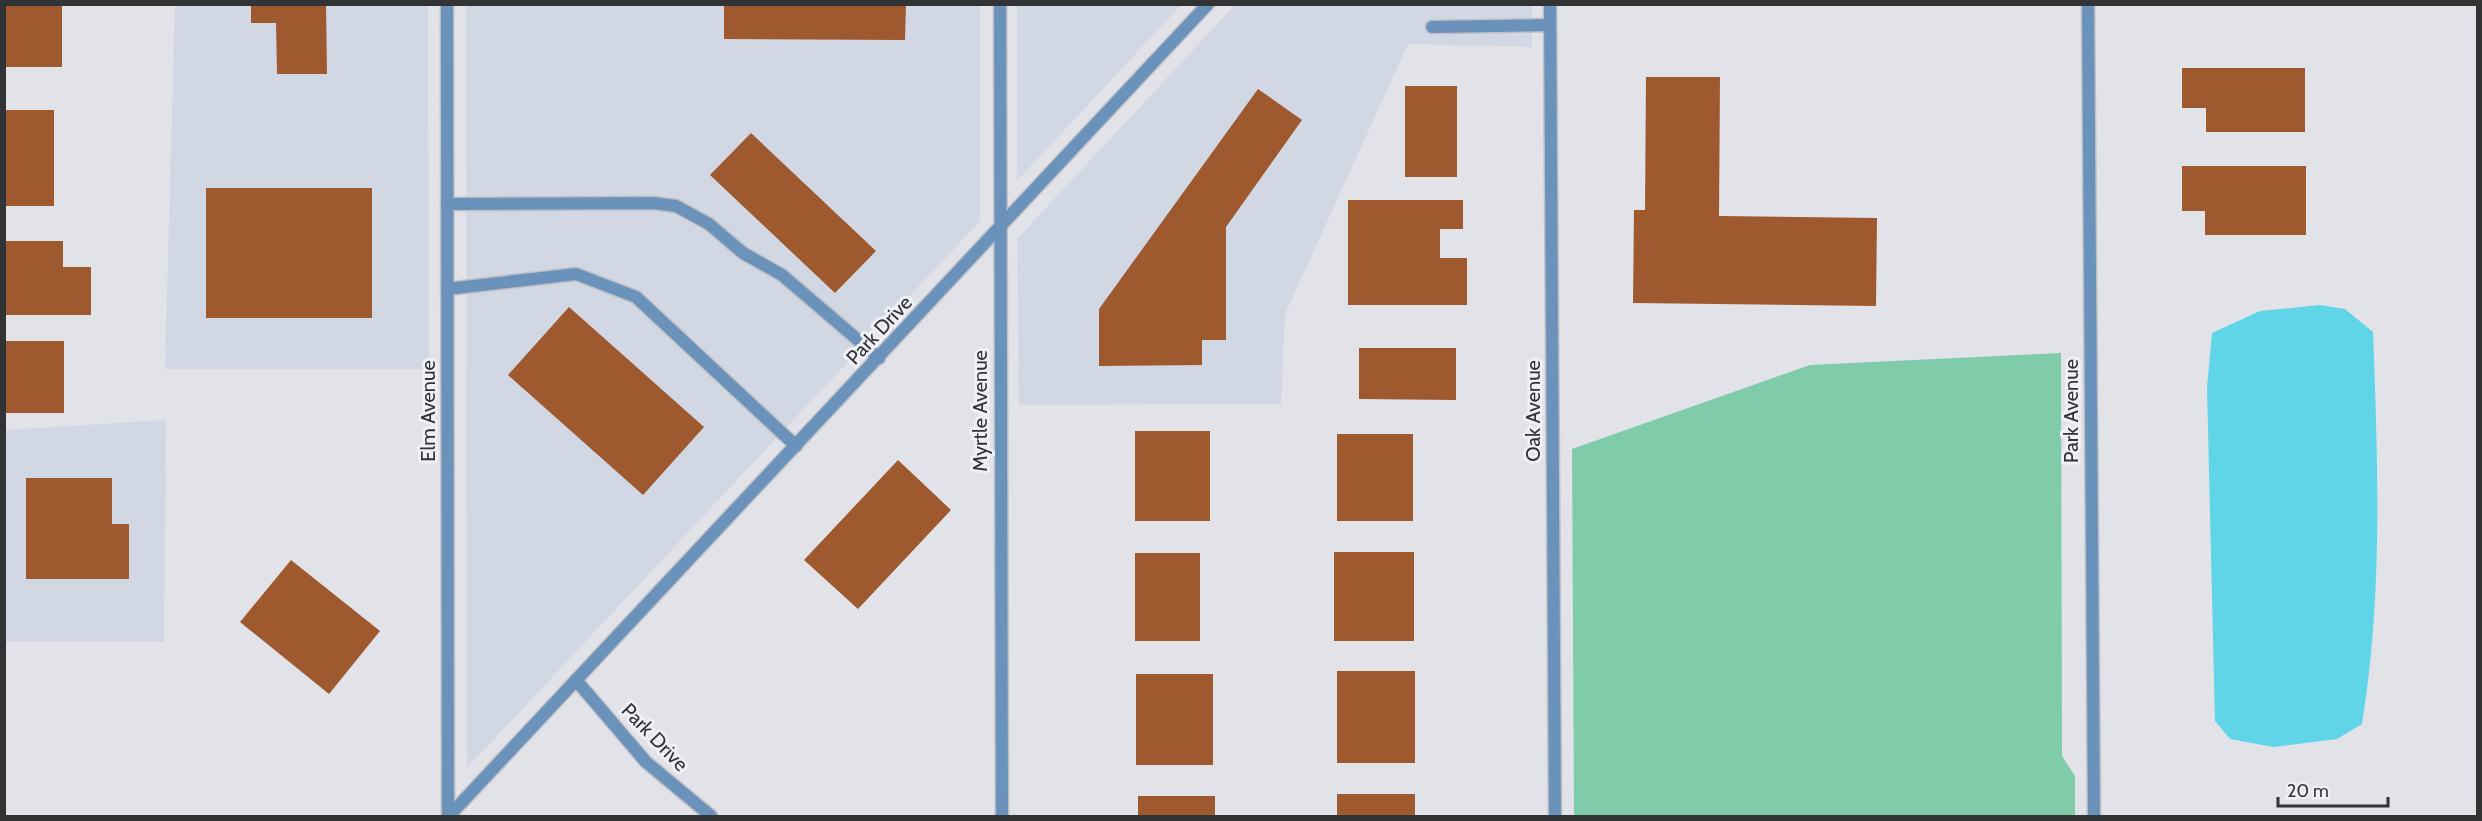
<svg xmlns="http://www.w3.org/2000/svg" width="2482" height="821" viewBox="0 0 2482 821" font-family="Cabin,sans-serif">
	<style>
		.built { fill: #d2d7e4 }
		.green { fill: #80cbaa }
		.water { fill: #5fd5e7 }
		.building { fill: #9f592f }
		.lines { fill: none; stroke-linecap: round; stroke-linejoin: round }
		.service-casing { stroke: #bec0c5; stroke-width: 15 }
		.minor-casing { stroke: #bec0c5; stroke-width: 15 }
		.tertiary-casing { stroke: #bec0c5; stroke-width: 15 }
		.service { stroke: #6a92bb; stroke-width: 12 }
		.minor { stroke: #6a92bb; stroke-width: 12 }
		.tertiary { stroke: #6a92bb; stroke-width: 12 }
		.labels { text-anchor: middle; stroke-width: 6; stroke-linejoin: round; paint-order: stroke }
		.street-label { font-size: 20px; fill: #323335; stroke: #eef0f6 }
	</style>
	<rect width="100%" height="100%" fill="#e1e3e9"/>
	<!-- built -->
	<g class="built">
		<polygon points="175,5 428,5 429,369 165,369"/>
		<polygon points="466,5 980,5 980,221 467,768"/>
		<polygon points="1017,5 1181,5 1017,181"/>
		<polygon points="1235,5 1532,5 1532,47 1408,44 1285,314 1281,404 1019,405 1017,239"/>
		<polygon points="166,420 164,642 5,642 5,430"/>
	</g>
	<!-- green -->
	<polygon class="green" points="2061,353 2062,756 2075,776 2075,816 1574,816 1572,449 1810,365"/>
	<!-- water -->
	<path class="water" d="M2320,305L2345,309L2373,332C2378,464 2383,594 2362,724L2337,739L2273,747L2230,739L2215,721L2207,387L2212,333L2260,311Z"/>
	<!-- building -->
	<g class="building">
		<rect x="4" y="4" width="58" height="63"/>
		<polygon points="251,4 326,4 327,74 277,74 276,23 251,23"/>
		<polygon points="724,4 906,4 905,40 724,39"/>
		<polygon points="2182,68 2305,68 2305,132 2206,132 2206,108 2182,108"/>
		<polygon points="1646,77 1720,77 1719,216 1877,218 1876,306 1633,303 1634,210 1645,210"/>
		<rect x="1405" y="86" width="52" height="91"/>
		<polygon points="1258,89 1302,120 1226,227 1226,340 1202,340 1202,365 1099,366 1099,309"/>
		<rect x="4" y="110" width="50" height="96"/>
		<polygon points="751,133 876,251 835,293 710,175"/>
		<polygon points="2182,166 2306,166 2306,235 2205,235 2205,211 2182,211"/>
		<rect x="206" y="188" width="166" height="130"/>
		<polygon points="1348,200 1463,200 1463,229 1440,229 1440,258 1467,258 1467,305 1348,305"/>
		<polygon points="4,241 63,241 63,267 91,267 91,315 4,315"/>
		<polygon points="569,307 704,427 643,495 508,375"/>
		<rect x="4" y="341" width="60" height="72"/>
		<polygon points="1359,348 1456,348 1456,400 1359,399"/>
		<rect x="1135" y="431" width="75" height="90"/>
		<rect x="1337" y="434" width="76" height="87"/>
		<polygon points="898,460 951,510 858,609 804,560"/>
		<polygon points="26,478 112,478 112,524 129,524 129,579 26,579"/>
		<rect x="1334" y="552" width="80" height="89"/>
		<rect x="1135" y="553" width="65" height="88"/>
		<polygon points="291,560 380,631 329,694 240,622"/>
		<rect x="1337" y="671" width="78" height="92"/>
		<rect x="1136" y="674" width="77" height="91"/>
		<rect x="1337" y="794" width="78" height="22"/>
		<rect x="1138" y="796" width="77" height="20"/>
	</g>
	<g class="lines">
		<defs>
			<g id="service">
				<polyline points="1432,27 1550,25"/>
				<polyline points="447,204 653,203 676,206 709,224 743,253 782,275 879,358"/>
				<polyline points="447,289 576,274 636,297 796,446"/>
			</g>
			<g id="minor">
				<polyline points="447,4 448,816"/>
				<polyline points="1000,4 1002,816"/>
				<polyline points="1550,4 1555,816"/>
				<polyline points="2088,4 2094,816"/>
				<polyline points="576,680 646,762 711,816"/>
			</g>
			<polyline id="tertiary" points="449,816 1208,4"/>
		</defs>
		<!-- service casing -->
		<use href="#service" class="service-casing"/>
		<!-- minor casing -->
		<use href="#minor" class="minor-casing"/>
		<!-- tertiary casing -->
		<use href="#tertiary" class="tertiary-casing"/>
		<!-- service -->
		<use href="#service" class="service"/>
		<!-- minor -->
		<use href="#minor" class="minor"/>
		<!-- tertiary -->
		<use href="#tertiary" class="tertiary"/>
	</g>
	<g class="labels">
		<!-- street labels -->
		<g class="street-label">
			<text transform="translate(879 330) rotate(-47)" y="7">Park Drive</text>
			<text transform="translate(428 411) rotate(-90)" y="7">Elm Avenue</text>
			<text transform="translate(980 411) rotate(-90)" y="7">Myrtle Avenue</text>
			<text transform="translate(1533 411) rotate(-90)" y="7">Oak Avenue</text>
			<text transform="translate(2071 411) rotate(-90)" y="7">Park Avenue</text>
			<text transform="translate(655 737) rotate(46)" y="7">Park Drive</text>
		</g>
	</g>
	<!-- border -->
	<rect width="2482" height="821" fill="none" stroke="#323335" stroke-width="12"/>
	<!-- scale -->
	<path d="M2278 797v9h110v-9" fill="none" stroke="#323335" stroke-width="3"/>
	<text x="2287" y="797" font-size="18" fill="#323335" stroke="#eef0f6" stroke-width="4.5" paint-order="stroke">20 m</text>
</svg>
